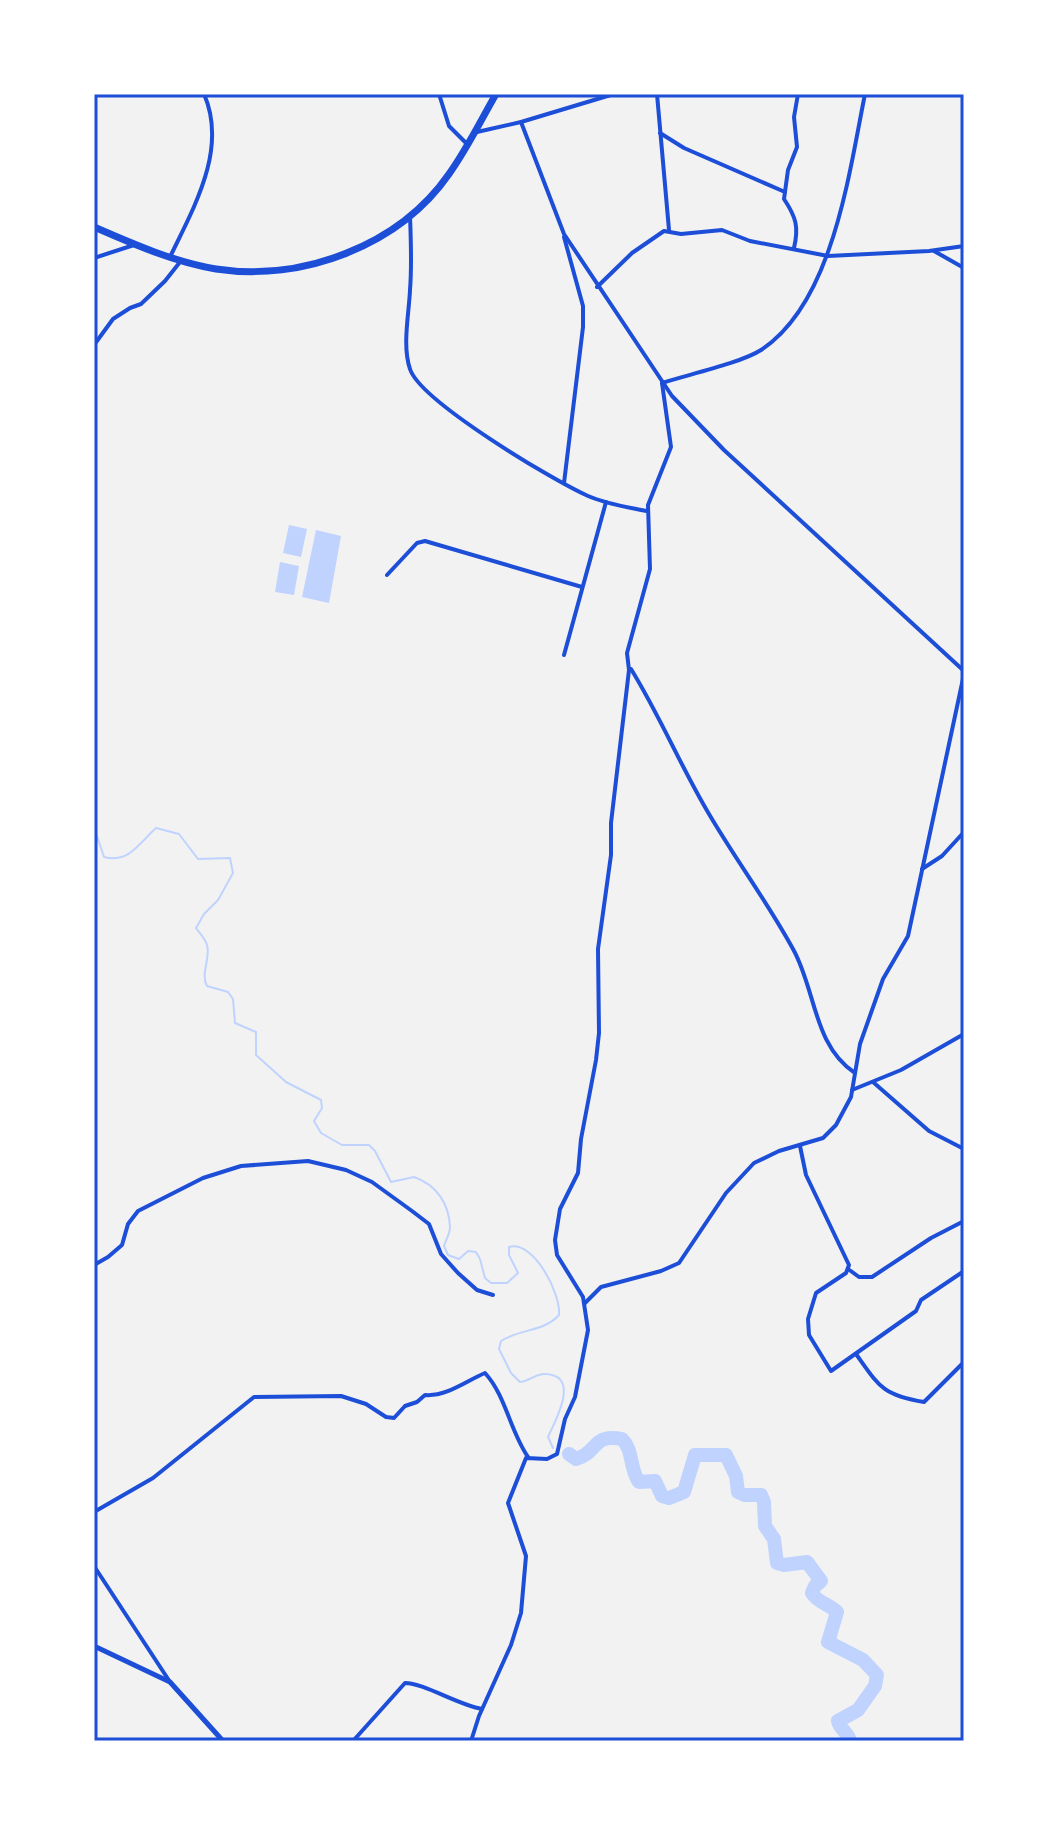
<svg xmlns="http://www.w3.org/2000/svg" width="1058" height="1835" viewBox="0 0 1058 1835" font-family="'Alegreya Sans',sans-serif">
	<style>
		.water { fill: #bfd3fe }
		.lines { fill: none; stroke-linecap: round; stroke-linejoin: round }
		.stream { stroke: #bfd3fe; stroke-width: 2 }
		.river { stroke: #bfd3fe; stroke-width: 14 }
		.minor { stroke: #1d4ed8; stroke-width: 4 }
		.tertiary { stroke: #1d4ed8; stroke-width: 5 }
		.trunk { stroke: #1d4ed8; stroke-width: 7 }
		.neatline { fill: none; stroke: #1d4ed8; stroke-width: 3 }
	</style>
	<rect width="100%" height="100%" fill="#f2f2f2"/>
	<!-- water -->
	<g class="water">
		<polygon points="289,525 307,529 301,557 283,553"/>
		<polygon points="316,530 341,536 329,603 302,597"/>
		<polygon points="280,562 299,566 294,595 275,592"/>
	</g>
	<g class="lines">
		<!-- stream -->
		<path class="stream" d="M94,827L104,857C129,864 140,842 156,828L179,834L198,859L230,858L233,873L218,900L204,914L196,928C200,934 205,938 207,945C211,959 200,973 207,986L228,992L233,999L235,1023L256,1032V1055L286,1082L321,1100L322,1108L314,1121L321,1133L342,1145H369L375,1151L391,1182L414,1177C437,1185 449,1204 450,1227C450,1234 446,1239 444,1246L448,1255L459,1259L468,1251L476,1252L480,1259L485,1278L491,1283H507L518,1273L509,1255V1247C534,1240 561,1294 559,1315C544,1332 519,1329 501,1341L499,1349L511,1373L520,1382C529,1381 536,1374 544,1374C582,1374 555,1421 548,1437L553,1448"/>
		<!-- river -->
		<path class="river" d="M569,1454L576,1459C598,1453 592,1433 622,1439C634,1451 629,1468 639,1482L655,1481L662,1496L669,1498L684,1492L695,1455H726L736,1476L738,1492L745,1495H761L764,1502L765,1526L774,1539L777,1563L784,1565L807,1562L821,1581L815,1586L812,1593C818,1603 829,1604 837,1612L828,1642L863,1660L877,1675L875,1686L858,1710L838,1721C840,1730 848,1732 850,1741"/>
		<!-- minor -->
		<g class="minor">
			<polyline points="439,94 449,126 467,144"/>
			<polyline points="657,94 669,230"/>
			<polyline points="94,96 96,94"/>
			<polyline points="521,122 564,234 672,396 724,450 964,671"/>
			<polyline points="477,132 521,122 614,94"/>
			<polyline points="660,133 684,148 785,192"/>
			<path d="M410,216C411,241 412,265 410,290C409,314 402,346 410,369C420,401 554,481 588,496C606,504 627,507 647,511"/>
			<polyline points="564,237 583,306 583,327 564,483"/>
			<path d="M794,248C799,227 796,217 784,199L788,170L797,147L794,117L798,94"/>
			<polyline points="934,251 964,268"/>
			<path d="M170,257C194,207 228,149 204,94"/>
			<polyline points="94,258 134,245"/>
			<polyline points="597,287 632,253 664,231 681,234 722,230 750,241 828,256 929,251 964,246"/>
			<polyline points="94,345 113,319 130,308 141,304 165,281 180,262"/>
			<path d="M662,383C686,375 741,363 761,350C833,303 849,173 865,94"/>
			<polyline points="387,575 417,543 425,541 582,587"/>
			<polyline points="564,655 606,502"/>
			<path d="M631,669C660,716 681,767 709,814C736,860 768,903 793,949C816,990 813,1045 855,1073"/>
			<polyline points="922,869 942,856 964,832"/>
			<polyline points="873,1082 929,1131 964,1149"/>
			<polyline points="852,1090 901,1070 964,1034"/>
			<polyline points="800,1146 806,1175 849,1265 846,1273 816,1293 808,1319 809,1335 831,1371 916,1311 921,1300 964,1271"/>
			<polyline points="94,1265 108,1257 122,1245 128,1224 138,1211 203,1178 241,1166 308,1161 346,1170 372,1182 412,1211 429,1224 441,1254 458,1273 477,1290 493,1295"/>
			<polyline points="848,1269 859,1277 872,1277 931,1238 964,1221"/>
			<polyline points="585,1303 601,1287 661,1271 679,1263 726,1193 754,1163 779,1151 823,1138 836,1125 851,1097 860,1044 883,979 908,936 964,674"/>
			<path d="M856,1354C879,1386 882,1395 924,1402L964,1362"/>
			<path d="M94,1512L153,1478L254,1397L341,1396L366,1404L386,1417L394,1418L405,1406L417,1402L425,1395C446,1397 466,1381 485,1373C506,1396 510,1431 528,1457"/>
			<polyline points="94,1566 170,1682"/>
			<path d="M353,1741L405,1683C424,1683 458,1705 482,1709"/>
			<polyline points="471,1741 479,1716 511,1645 521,1613 526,1556 508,1503 526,1458 547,1459 557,1454 565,1419 575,1397 588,1330 583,1297 557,1255 555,1240 560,1209 578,1173 581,1139 596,1060 599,1033 598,949 611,855 611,823 629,670 627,653 650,569 648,505 671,447 662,383"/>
		</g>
		<!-- tertiary -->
		<polyline class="tertiary" points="94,1646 170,1682 223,1741"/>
		<!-- trunk -->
		<path class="trunk" d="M94,227C133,244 174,262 216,269C302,282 399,246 449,174C467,149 481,120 496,94"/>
	</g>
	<!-- border -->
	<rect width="1058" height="1835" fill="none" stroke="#ffffff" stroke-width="192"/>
	<rect x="96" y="96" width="866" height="1643" class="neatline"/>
</svg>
